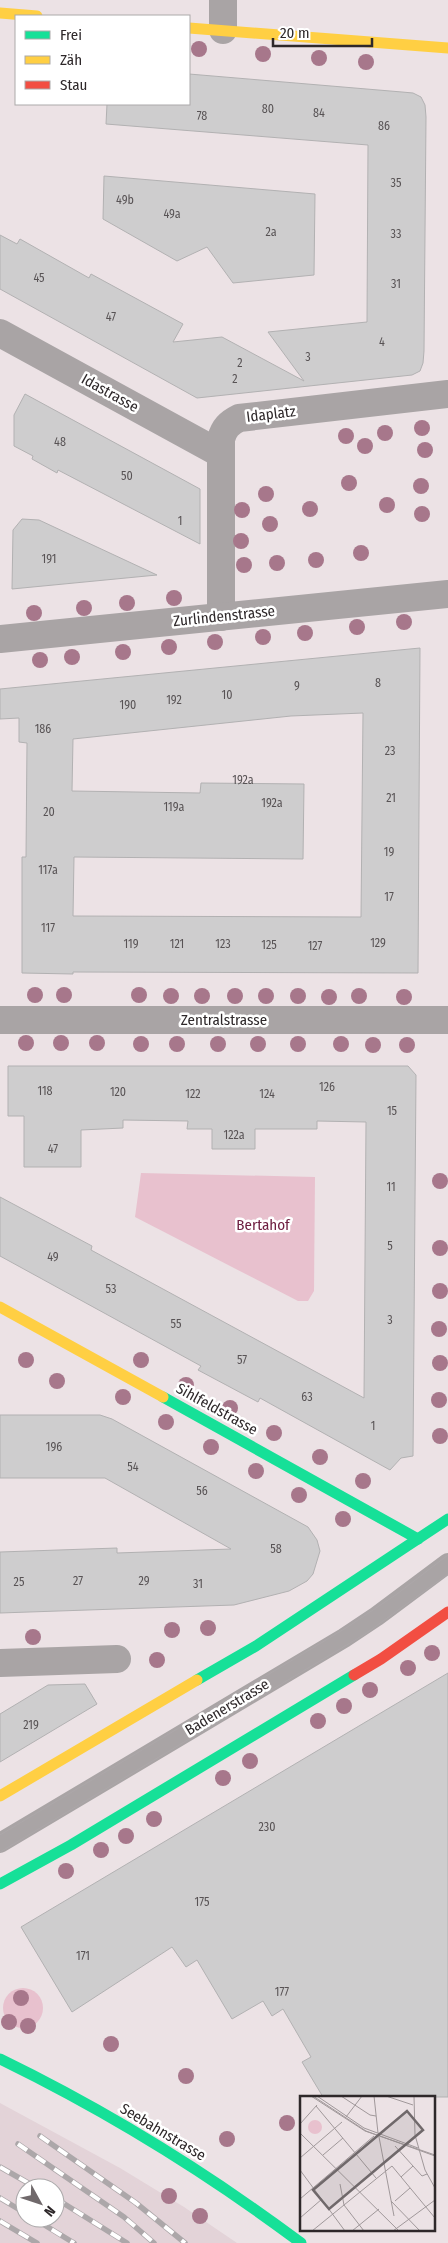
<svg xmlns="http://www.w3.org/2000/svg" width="448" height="2243" viewBox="0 0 448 2243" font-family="'Fira Sans Condensed',sans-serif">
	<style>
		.built { fill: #e3d3d8; fill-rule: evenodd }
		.green { fill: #e8c1ce }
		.building { fill: #cecdce; stroke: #b2b1b2; fill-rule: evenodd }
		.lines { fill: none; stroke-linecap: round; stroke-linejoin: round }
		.lane { stroke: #a9a4a5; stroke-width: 20 }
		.street { stroke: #a9a4a5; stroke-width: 28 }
		.fast { stroke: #16e098; stroke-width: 11 }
		.slow { stroke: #ffcf43; stroke-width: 11 }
		.jam { stroke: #f24e42; stroke-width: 11 }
		.tram { stroke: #aca7a9; stroke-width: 1 }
		.rail-casing { stroke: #aca7a9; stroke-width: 5.5 }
		.rail { stroke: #fff; stroke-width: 4; stroke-dasharray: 11; stroke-linecap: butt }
		.tree { fill: #a7778b }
		.labels { text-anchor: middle; stroke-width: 5; stroke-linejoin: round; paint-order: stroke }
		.number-label { font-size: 12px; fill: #585355 }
		.street-label { font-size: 15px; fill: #2e282a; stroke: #fff }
		.park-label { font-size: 15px; fill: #6f2042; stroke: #fff }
		.inset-road { fill: none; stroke: #a0989a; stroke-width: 1 }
		.view { fill: #70696b; fill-opacity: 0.15; stroke: #70696b; stroke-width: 2.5 }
		.inset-edge { fill: none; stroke: #2e282a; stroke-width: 2.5 }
	</style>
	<rect width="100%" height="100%" fill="#ece2e5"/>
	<!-- built -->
	<path class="built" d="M0,2103L120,2168L184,2207L237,2243H0ZM25,2188H55V2218H25Z"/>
	<!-- green -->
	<g class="green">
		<polygon points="141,1173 315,1177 314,1291 308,1301 298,1301 135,1217"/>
		<circle cx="23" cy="2008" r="20"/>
	</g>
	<!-- building -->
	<g class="building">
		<polygon points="189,74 402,92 413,93 421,97 425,105 426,117 424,351 423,363 420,371 412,375 197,398 0,289 0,235 17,244 20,239 89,278 91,274 183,324 173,342 222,337 304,381 268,332 367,322 368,145 106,124 107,104 189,104"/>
		<polygon points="104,176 315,194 314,275 233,283 207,247 177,261 103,219"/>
		<polygon points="25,394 200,489 200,544 58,470 57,473 32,459 33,456 14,446 14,415"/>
		<polygon points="22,519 39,520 157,575 12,589 13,530"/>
		<path d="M420,648L418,973L73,972V974L22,973V857H26L27,743L19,742V718L0,719V689ZM363,713L361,917L73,916L74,857L303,859L304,784L201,783L200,793L72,791L73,739L291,716Z"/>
		<polygon points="8,1066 408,1066 416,1075 413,1456 401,1458 390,1470 260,1398 258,1402 198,1370 201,1366 0,1256 0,1197 92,1246 91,1250 364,1398 366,1122 317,1121 317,1129 255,1129 255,1149 212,1149 212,1129 187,1129 188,1121 123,1120 123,1128 81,1130 81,1167 24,1167 24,1116 8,1116"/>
		<polygon points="0,1415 100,1415 112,1419 308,1527 317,1540 320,1551 313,1574 307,1581 289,1591 234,1605 0,1613 0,1552 117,1548 117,1553 231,1549 105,1478 0,1478"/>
		<polygon points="448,1673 448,2097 323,2097 302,2062 311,2057 283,2009 272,2016 263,2001 232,2019 197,1960 186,1967 172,1947 72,2012 21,1927"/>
		<polygon points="85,1684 97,1704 0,1762 0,1714 48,1685"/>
	</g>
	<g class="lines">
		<!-- lane -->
		<polyline class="lane" points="0,1843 344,1638 377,1616 448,1563"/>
		<!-- street -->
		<g class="street">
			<polyline points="223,30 223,0"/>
			<polyline points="0,333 221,454"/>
			<path d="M221,617V439C224,428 229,423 239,418L448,394"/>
			<polyline points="0,639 448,594"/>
			<polyline points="0,1020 448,1020"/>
			<polyline points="0,1663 117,1659"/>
		</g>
		<!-- fast -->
		<g class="fast">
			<polyline points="163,1397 418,1539"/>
			<polyline points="197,1680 256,1646 448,1519"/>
			<polyline points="0,1884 71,1845 354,1675"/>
			<path d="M0,2059C107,2111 206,2172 301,2243"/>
		</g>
		<!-- slow -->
		<g class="slow">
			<polyline points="0,13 37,16"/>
			<polyline points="189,28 448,48"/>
			<polyline points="0,1307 163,1397"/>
			<polyline points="0,1796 197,1680"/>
		</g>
		<!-- jam -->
		<polyline class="jam" points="354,1675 381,1659 448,1612"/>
		<!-- tram -->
		<g class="tram">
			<polyline points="0,1835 346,1628 397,1594 448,1555"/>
			<polyline points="0,1852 365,1634 448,1574"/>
		</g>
		<defs>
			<g id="rail">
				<polyline points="40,2136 136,2203 185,2243"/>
				<polyline points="18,2144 124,2217 154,2243"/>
				<polyline points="0,2167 37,2188"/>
				<polyline points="0,2198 25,2213"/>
				<polyline points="55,2198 127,2243"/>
				<polyline points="33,2218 74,2243"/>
				<polyline points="0,2221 37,2243"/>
			</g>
		</defs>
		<!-- rail casing -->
		<use href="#rail" class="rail-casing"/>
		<!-- rail -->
		<use href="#rail" class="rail"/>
	</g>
	<!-- trees -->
	<g class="tree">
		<circle cx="199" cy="49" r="8"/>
		<circle cx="263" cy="54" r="8"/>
		<circle cx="319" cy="58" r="8"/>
		<circle cx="366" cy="62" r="8"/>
		<circle cx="422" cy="428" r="8"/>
		<circle cx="385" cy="433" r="8"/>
		<circle cx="346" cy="436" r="8"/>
		<circle cx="365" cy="446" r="8"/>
		<circle cx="425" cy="450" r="8"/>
		<circle cx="349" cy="483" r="8"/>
		<circle cx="421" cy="486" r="8"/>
		<circle cx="266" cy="494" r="8"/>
		<circle cx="387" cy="505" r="8"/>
		<circle cx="310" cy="509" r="8"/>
		<circle cx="242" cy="510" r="8"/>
		<circle cx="422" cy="514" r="8"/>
		<circle cx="270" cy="524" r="8"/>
		<circle cx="241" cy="541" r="8"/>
		<circle cx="361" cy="553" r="8"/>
		<circle cx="316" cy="560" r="8"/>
		<circle cx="277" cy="563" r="8"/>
		<circle cx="244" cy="565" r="8"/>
		<circle cx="174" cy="598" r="8"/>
		<circle cx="127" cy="603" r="8"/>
		<circle cx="84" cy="608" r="8"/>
		<circle cx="34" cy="613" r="8"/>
		<circle cx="404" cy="622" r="8"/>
		<circle cx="357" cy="627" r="8"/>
		<circle cx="305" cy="633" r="8"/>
		<circle cx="263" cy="637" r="8"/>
		<circle cx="215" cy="642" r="8"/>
		<circle cx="169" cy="647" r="8"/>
		<circle cx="123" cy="652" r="8"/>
		<circle cx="72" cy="657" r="8"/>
		<circle cx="40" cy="660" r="8"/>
		<circle cx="35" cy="995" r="8"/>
		<circle cx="64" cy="995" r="8"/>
		<circle cx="139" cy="995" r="8"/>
		<circle cx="171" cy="996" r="8"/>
		<circle cx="202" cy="996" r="8"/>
		<circle cx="235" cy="996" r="8"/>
		<circle cx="266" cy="996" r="8"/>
		<circle cx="298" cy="996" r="8"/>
		<circle cx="359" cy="996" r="8"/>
		<circle cx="329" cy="997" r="8"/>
		<circle cx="404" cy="997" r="8"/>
		<circle cx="26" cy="1043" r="8"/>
		<circle cx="61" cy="1043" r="8"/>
		<circle cx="97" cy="1043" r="8"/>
		<circle cx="141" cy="1044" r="8"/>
		<circle cx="177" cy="1044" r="8"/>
		<circle cx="218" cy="1044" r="8"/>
		<circle cx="258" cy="1044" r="8"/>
		<circle cx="298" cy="1044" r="8"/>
		<circle cx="341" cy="1044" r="8"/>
		<circle cx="373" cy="1045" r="8"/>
		<circle cx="407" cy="1045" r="8"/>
		<circle cx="440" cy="1181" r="8"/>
		<circle cx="440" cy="1248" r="8"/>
		<circle cx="440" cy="1291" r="8"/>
		<circle cx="439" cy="1329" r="8"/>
		<circle cx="26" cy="1360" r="8"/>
		<circle cx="141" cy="1360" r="8"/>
		<circle cx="440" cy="1363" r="8"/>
		<circle cx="57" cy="1381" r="8"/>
		<circle cx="186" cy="1385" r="8"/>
		<circle cx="123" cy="1397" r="8"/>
		<circle cx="439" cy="1400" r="8"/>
		<circle cx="230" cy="1408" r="8"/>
		<circle cx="166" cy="1422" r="8"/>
		<circle cx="274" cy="1433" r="8"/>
		<circle cx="440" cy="1436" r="8"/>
		<circle cx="211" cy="1447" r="8"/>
		<circle cx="320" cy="1457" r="8"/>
		<circle cx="256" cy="1471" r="8"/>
		<circle cx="363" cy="1481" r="8"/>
		<circle cx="299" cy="1495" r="8"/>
		<circle cx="343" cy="1519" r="8"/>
		<circle cx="208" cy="1628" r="8"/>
		<circle cx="172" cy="1630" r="8"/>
		<circle cx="33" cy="1637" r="8"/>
		<circle cx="432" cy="1653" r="8"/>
		<circle cx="157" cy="1660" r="8"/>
		<circle cx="408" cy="1668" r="8"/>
		<circle cx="370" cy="1690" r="8"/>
		<circle cx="344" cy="1706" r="8"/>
		<circle cx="318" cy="1721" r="8"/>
		<circle cx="250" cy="1761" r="8"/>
		<circle cx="223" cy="1778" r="8"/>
		<circle cx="154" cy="1819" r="8"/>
		<circle cx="126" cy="1836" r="8"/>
		<circle cx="101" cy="1850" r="8"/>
		<circle cx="66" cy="1871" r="8"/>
		<circle cx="21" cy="1998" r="8"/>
		<circle cx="9" cy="2022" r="8"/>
		<circle cx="28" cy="2026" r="8"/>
		<circle cx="111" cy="2044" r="8"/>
		<circle cx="186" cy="2076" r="8"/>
		<circle cx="287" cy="2123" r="8"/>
		<circle cx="227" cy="2139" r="8"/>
		<circle cx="169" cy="2196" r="8"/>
		<circle cx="200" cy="2216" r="8"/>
	</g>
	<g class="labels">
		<!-- number labels -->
		<g class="number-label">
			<text x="268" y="113">80</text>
			<text x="319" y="117">84</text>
			<text x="202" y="120">78</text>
			<text x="384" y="130">86</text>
			<text x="396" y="187">35</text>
			<text x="125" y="204">49b</text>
			<text x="172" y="218">49a</text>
			<text x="271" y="236">2a</text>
			<text x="396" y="238">33</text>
			<text x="39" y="282">45</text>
			<text x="396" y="288">31</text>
			<text x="111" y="321">47</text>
			<text x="382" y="346">4</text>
			<text x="308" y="361">3</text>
			<text x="240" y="367">2</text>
			<text x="235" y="383">2</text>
			<text x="60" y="446">48</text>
			<text x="127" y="480">50</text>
			<text x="180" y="525">1</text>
			<text x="49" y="563">191</text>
			<text x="378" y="687">8</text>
			<text x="297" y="690">9</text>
			<text x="227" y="699">10</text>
			<text x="174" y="704">192</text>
			<text x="128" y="709">190</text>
			<text x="43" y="733">186</text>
			<text x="390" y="755">23</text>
			<text x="243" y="784">192a</text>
			<text x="391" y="802">21</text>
			<text x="272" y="807">192a</text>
			<text x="174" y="811">119a</text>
			<text x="49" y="816">20</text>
			<text x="389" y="856">19</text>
			<text x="48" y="874">117a</text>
			<text x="389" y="901">17</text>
			<text x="48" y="932">117</text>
			<text x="378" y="947">129</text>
			<text x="131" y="948">119</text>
			<text x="177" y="948">121</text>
			<text x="223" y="948">123</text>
			<text x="269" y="949">125</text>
			<text x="315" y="950">127</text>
			<text x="327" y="1091">126</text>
			<text x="45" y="1095">118</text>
			<text x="118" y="1096">120</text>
			<text x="193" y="1098">122</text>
			<text x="267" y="1098">124</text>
			<text x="392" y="1115">15</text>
			<text x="234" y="1139">122a</text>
			<text x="53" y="1153">47</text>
			<text x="391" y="1191">11</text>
			<text x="390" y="1250">5</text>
			<text x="53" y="1261">49</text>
			<text x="111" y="1293">53</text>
			<text x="390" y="1324">3</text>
			<text x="176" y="1328">55</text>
			<text x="242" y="1364">57</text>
			<text x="307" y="1401">63</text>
			<text x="373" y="1430">1</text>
			<text x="54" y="1451">196</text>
			<text x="133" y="1471">54</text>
			<text x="202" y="1495">56</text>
			<text x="276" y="1553">58</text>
			<text x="78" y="1585">27</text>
			<text x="144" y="1585">29</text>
			<text x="19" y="1586">25</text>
			<text x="198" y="1588">31</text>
			<text x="31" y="1729">219</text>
			<text x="267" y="1831">230</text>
			<text x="202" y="1906">175</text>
			<text x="83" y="1960">171</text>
			<text x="282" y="1996">177</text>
		</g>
		<!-- street labels -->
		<g class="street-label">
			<text transform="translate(110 393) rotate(29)" y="5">Idastrasse</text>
			<text transform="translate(271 414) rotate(-7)" y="5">Idaplatz</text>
			<text transform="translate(224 616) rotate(-6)" y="5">Zurlindenstrasse</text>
			<text x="224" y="1025">Zentralstrasse</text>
			<text transform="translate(217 1409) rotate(29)" y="5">Sihlfeldstrasse</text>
			<text transform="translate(227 1707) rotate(-31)" y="5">Badenerstrasse</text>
			<text transform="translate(163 2132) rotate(31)" y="5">Seebahnstrasse</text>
		</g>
		<!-- park labels -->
		<g class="park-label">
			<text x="263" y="1230">Bertahof</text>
		</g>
	</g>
	<!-- overview -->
	<g transform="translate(300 2096)">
		<rect width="135" height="135" fill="#ece2e5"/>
		<path d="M8 31a7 7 0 1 1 14 0a7 7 0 1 1-14 0Z" fill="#e8c1ce"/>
		<path class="inset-road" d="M11,0L65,35L135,59M13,0L66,35L135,60M17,0L64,32L118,52M41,0L70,19L76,20M74,0L78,37M86,0L113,9M114,0L115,39L125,74L135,92M16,10L76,82M46,21L62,0M0,28L17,9M0,37L99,135M79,41L94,120M95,50L122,80L127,78M23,59L43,42M0,62L42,26M0,74L45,135M101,81L113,70M40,88L44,109L64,135M0,103L74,40M91,105L120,135M95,105L110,92M0,122L22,103M12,135L92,70L135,122M52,135L79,113M93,135L135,104"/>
		<path class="view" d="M107,15L123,34L29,113L13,94Z"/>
		<rect width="135" height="135" class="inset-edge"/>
	</g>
	<!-- legend -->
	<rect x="15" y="15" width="175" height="90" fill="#ffffff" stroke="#aba9aa"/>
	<rect x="25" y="31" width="25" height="8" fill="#16e098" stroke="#aba9aa"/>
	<text x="60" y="40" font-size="15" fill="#2e282a">Frei</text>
	<rect x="25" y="56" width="25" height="8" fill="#ffcf43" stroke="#aba9aa"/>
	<text x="60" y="65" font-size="15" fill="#2e282a">Zäh</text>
	<rect x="25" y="81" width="25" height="8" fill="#f24e42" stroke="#aba9aa"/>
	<text x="60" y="90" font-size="15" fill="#2e282a">Stau</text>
	<!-- north arrow -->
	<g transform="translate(40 2203) rotate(130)"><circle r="24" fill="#ffffff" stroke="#aba9aa"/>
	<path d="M0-4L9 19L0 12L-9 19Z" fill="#70696b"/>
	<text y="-8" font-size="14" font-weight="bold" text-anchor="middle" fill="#2e282a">N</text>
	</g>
	<!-- scale -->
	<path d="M273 38v8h99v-8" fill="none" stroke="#2e282a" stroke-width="2.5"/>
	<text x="280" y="38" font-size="15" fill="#2e282a" stroke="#ffffff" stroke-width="4" paint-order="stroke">20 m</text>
</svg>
